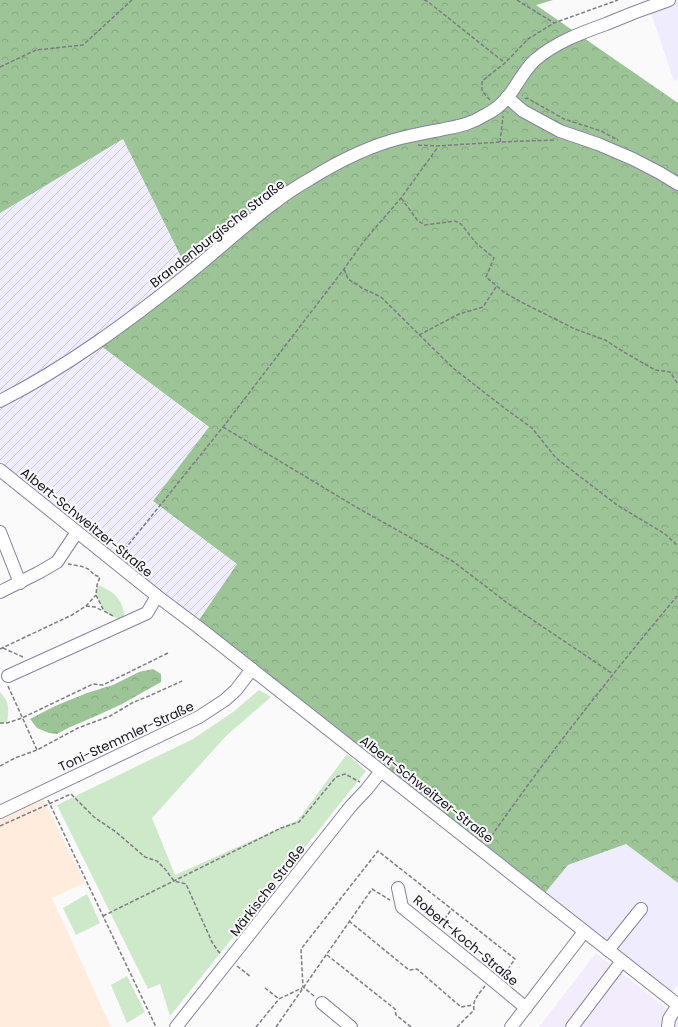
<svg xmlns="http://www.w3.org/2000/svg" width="678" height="1027" viewBox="0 0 678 1027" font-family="Poppins,sans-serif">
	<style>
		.built { fill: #efecfe }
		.industrial { fill: url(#industrial-furrows) }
		.education { fill: #ffecdc }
		.medical { fill: #f3ecfd }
		.forest { fill: url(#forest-crowns) }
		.green { fill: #cee8ca }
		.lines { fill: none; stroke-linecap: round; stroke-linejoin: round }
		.minor-casing { stroke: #8781a2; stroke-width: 14 }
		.path { stroke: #7d7c83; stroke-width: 1.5; stroke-dasharray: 4 2; stroke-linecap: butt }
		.minor { stroke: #fff; stroke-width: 12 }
		.labels { text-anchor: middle; stroke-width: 4; stroke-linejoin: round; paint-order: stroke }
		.street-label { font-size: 13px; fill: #15131f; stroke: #fafafa }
	</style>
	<defs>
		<pattern id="industrial-furrows" width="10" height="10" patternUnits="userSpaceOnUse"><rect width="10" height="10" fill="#efecfe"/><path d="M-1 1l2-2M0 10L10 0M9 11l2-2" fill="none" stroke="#cccad9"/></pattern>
		<pattern id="forest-crowns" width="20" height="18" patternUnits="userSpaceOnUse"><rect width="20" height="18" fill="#9cc496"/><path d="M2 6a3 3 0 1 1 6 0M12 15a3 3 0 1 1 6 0" fill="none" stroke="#86a881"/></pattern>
	</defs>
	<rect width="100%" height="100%" fill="#fafafa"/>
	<!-- built -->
	<g class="built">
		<polygon points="669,0 678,0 678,79 674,81 649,7"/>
		<polygon points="626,844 678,883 678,984 671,994 545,893 568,865"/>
	</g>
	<!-- industrial -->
	<polygon class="industrial" points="123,139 189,273 97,343 209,428 153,501 237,564 199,620 197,626 0,470 0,213"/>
	<!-- education -->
	<polygon class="education" points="40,793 85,883 52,898 111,1027 0,1027 0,812"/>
	<!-- medical -->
	<polygon class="medical" points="596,953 678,1017 678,1027 539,1027"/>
	<!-- forest -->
	<g class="forest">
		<polygon points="0,0 553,0 536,5 678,103 678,883 626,844 568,865 545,893 197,626 199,620 237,564 153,501 209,427 97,343 189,273 123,139 0,213"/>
		<polygon points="153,669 161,674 161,682 122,704 96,716 68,728 57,734 49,733 37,728 30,719 55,706 87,693 113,685 139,672"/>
	</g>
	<!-- green -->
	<g class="green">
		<path d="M97,585C113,590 125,601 124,619C109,617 105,614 99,601C97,595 96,592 97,585Z"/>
		<polygon points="259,690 271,697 226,736 152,818 175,875 298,820 347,754 366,771 170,1016 160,984 148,989 57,805 193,739 233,712"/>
		<path d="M0,692C10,703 9,709 7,723H0Z"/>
		<polygon points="87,894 100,923 76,935 63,908"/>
		<polygon points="127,976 145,1012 127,1023 111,985"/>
	</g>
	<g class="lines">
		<defs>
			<g id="minor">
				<polyline points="507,97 523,111 560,131 598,144 633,159 660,173 678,184"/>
				<path d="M0,401C67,367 129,321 188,274C217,251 244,225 274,203C285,194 298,186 310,179C339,161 369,146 401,138C414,135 427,132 440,130C458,126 469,125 485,115C493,111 501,105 507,98C517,86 523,71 535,60C556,42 581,33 606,24C627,15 648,7 669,0"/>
				<polyline points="0,470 157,596 197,626 678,1005"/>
				<polyline points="0,532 20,583"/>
				<polyline points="0,592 38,573 57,562 77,532"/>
				<polyline points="8,676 147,613 157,596"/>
				<polyline points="0,812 199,717 225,700 236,690 252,669"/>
				<polyline points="398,888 402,907 490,978 526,1008"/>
				<polyline points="608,950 641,909"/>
				<polyline points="322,1003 351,1027"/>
				<polyline points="176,1027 351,806 367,789 381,771"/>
				<polyline points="511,1027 584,932"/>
				<polyline points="572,1027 622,961"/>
				<polyline points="668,1027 669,1019 678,1005"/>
			</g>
		</defs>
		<!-- minor casing -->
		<use href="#minor" class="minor-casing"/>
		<!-- path -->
		<g class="path">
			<polyline points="424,0 427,1 505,63"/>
			<polyline points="517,0 554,23"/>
			<polyline points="0,67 36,50 83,45 132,0"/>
			<polyline points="525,99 527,98 564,119 601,131 618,140"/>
			<polyline points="490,100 482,91 482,81 505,63 528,39 554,23 618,0"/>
			<polyline points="500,142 503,117 503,116"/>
			<polyline points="418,145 438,146 500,142 554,140"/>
			<polyline points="401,198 418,221 425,225 455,221 461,224 476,243 494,258 486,277 505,293 523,303 575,329 605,340 624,352 655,370 670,372 678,384"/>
			<polyline points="344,269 348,279 362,288 381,297 453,368 507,410 532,428 556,458 617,505 665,534 678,546"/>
			<polyline points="419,335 459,314 483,307 496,287"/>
			<polyline points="223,427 356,507 454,562 506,602 613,674"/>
			<polyline points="30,480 40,485 66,507 67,510"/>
			<polyline points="121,554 223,427 344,269 364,241 401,198 438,147"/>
			<path d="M68,564C74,565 83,566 88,569C93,573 93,575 100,577L97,585L96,595L104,611L113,616"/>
			<polyline points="86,606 95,607 103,611"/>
			<polyline points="3,648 23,657"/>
			<polyline points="0,649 72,615 86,606 96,595"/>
			<polyline points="8,686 37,750"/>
			<polyline points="0,723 7,723 22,718 93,684 103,685 168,653"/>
			<polyline points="0,766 15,758 37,750 78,728 110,716 134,702 149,696 182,681"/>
			<path d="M420,787C442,800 459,814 476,832"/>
			<polyline points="48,800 103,916 156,1027"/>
			<polyline points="0,826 71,794 94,817 116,832 145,857 157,861 165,869 174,881 186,884 212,942 218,951 221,954"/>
			<path d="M488,841C547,756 612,674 678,595"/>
			<polyline points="103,916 281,828 299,822 336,777 345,774 360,782"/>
			<polyline points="349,921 409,970 417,969 461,1007 473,1005"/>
			<polyline points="441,924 451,910"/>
			<polyline points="327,955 395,1009 396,1015 411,1027"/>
			<polyline points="237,966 251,977"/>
			<polyline points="265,988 279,999 302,988"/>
			<polyline points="314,996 303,987 301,949 378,851 515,959 503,976"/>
			<polyline points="256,1027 279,999"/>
			<polyline points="276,1027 372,889 390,900"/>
			<path d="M457,1027L474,1010C472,1000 479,994 485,986"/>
		</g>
		<!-- minor -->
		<use href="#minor" class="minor"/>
	</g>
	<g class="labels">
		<!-- street labels -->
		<g class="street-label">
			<text transform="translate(217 233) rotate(-38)" y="5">Brandenburgische Straße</text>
			<text transform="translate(87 522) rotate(39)" y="5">Albert-Schweitzer-Straße</text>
			<text transform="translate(126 736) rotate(-25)" y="5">Toni-Stemmler-Straße</text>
			<text transform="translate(427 789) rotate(38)" y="5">Albert-Schweitzer-Straße</text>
			<text transform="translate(267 890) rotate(-52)" y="5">Märkische Straße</text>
			<text transform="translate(466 940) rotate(40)" y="5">Robert-Koch-Straße</text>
		</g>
	</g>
</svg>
